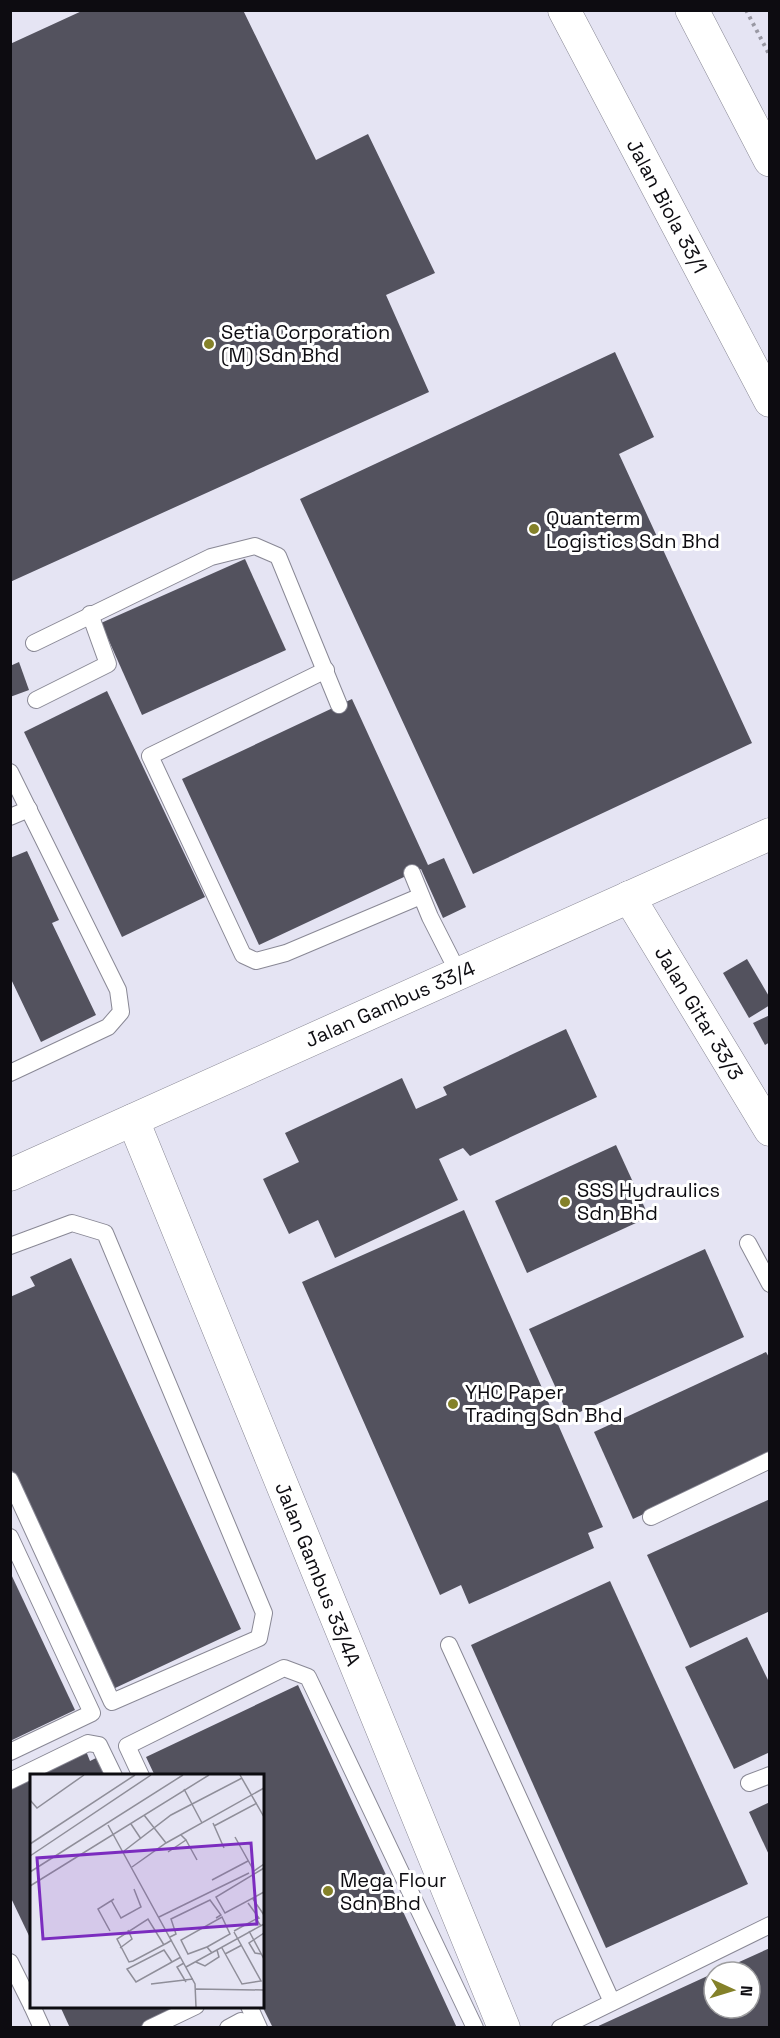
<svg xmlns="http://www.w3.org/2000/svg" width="780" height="2038" viewBox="0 0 780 2038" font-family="'Space Grotesk',sans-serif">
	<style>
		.building { fill: #53525e }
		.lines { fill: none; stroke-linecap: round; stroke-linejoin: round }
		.lane-casing { stroke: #898895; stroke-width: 18 }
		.street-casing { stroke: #898895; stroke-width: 33 }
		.secondary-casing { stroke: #898895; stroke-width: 34 }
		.path { stroke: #9998a3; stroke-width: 4; stroke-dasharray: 3 4.5; stroke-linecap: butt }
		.lane { stroke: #fff; stroke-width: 16 }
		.street { stroke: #fff; stroke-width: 32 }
		.secondary { stroke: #fff; stroke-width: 33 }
		.poi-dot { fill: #848129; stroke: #fff; stroke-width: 2 }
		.labels { text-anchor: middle; stroke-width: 6; stroke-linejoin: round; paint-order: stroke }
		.street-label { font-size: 20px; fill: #0d0c11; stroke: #fff }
		.poi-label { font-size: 20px; fill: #0d0c11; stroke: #fff; text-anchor: start }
		.inset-road { fill: none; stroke: #8f8e99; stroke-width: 1.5 }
		.view { fill: #7b2cbf; fill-opacity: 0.15; stroke: #7b2cbf; stroke-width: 3 }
		.inset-edge { fill: none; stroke: #0d0c11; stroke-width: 3 }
	</style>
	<rect width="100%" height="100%" fill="#e5e4f3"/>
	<!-- building -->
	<g class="building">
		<polygon points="84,10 243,10 316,160 368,134 435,273 386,295 429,392 10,582 10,44"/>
		<polygon points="615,352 654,437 619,454 752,743 473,874 300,499"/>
		<polygon points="245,559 286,650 142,715 101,623"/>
		<polygon points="19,662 29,690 10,697 10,666"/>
		<polygon points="107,691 205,897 122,937 24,732"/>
		<polygon points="352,699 428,865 444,858 466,907 443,918 421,869 259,945 182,779"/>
		<polygon points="27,851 59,920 52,923 96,1015 41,1042 10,977 10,858"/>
		<polygon points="747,959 770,998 770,1005 749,1018 723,973"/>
		<polygon points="770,1015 770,1042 765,1045 753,1023"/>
		<polygon points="566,1029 597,1097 470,1156 463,1148 439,1159 458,1200 335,1258 318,1220 289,1234 263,1179 299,1162 285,1133 402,1078 416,1109 447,1095 443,1087"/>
		<polygon points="616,1145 649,1217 527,1273 495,1201"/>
		<polygon points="464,1210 603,1527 588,1533 594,1548 469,1604 461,1585 440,1595 302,1282"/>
		<polygon points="705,1249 744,1337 569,1417 529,1329"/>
		<polygon points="71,1258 241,1629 113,1689 10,1466 10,1297 35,1286 30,1277"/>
		<polygon points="766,1352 770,1359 770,1455 633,1519 594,1432"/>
		<polygon points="770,1499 770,1611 690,1648 647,1555"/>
		<polygon points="10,1572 75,1710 10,1741"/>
		<polygon points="610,1581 748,1884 606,1948 471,1645"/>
		<polygon points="747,1637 770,1684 770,1752 734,1769 685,1667"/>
		<polygon points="298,1685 457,2028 273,2028 262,2006 262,1776 155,1776 146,1757"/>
		<polygon points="86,1751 90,1761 100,1756 108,1776 33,1776"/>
		<polygon points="32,1776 32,1942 10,1896 10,1786"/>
		<polygon points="770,1802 770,1857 749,1812"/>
		<polygon points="770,1948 770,2028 594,2028 714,1973 714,2008 750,2008 750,1972 717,1972"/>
		<polygon points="60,2006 185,2006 139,2028 70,2028"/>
	</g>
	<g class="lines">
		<defs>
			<g id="lane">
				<polyline points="34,643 211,557 255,546 278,556 339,705"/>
				<polyline points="326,670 150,756 243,955 256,961 286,953 421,896"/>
				<polyline points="36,700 108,664 90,614"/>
				<polyline points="10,772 118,990 121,1012 108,1027 10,1073"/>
				<polyline points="10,817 29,809"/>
				<polyline points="412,873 430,917 459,974"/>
				<polyline points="748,1243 770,1284"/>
				<polyline points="10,1246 72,1223 105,1233 264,1613 259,1638 112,1702 10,1480"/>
				<polyline points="651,1517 770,1460"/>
				<polyline points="10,1537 92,1713 10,1752"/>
				<polyline points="449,1645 612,2002"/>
				<polyline points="141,1776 127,1746 284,1668 308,1677 475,2028"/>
				<polyline points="10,1781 88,1743 99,1745 114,1776"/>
				<polyline points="749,1783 770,1775"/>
				<polyline points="10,1962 32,2006"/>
				<polyline points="32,2006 42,2028"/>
				<polyline points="249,2006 259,2028"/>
				<polyline points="150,2028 196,2006"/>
				<polyline points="228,2028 241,2021 244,2028"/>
				<polyline points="560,2028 770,1925"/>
			</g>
			<g id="street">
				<polyline points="564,10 770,401"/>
				<polyline points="629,897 770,1130"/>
				<polyline points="133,1120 504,2028"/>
				<polyline points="10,1175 770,834"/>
			</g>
			<polyline id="secondary" points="692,10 770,160"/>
		</defs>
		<!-- lane casing -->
		<use href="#lane" class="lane-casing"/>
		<!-- street casing -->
		<use href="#street" class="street-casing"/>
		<!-- secondary casing -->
		<use href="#secondary" class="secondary-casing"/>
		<!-- path -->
		<polyline class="path" points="746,10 770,56"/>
		<!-- lane -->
		<use href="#lane" class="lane"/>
		<!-- street -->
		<use href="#street" class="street"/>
		<!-- secondary -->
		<use href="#secondary" class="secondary"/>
	</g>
	<!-- markers -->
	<g class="poi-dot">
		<circle cx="209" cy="344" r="6"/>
		<circle cx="534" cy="529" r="6"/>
		<circle cx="565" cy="1202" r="6"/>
		<circle cx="453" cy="1404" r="6"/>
		<circle cx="328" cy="1891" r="6"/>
	</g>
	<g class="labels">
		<!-- street labels -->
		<g class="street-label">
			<text transform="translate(667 206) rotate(62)" y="7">Jalan Biola 33/1</text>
			<text transform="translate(390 1004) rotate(-24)" y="7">Jalan Gambus 33/4</text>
			<text transform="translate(699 1013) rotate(59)" y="7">Jalan Gitar 33/3</text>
			<text transform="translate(318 1574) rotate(68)" y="7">Jalan Gambus 33/4A</text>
		</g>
		<!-- poi labels -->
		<g class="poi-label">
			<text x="221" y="339">Setia Corporation<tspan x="221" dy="23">(M) Sdn Bhd</tspan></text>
			<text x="546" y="525">Quanterm<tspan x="546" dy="23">Logistics Sdn Bhd</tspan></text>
			<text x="577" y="1197">SSS Hydraulics<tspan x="577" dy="23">Sdn Bhd</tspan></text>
			<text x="465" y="1399">YHC Paper<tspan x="465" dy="23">Trading Sdn Bhd</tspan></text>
			<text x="340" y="1887">Mega Flour<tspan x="340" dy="23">Sdn Bhd</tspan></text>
		</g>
	</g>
	<!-- overview -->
	<g transform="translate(30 1774)">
		<rect width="234" height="234" fill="#e5e4f3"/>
		<path class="inset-road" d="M210,1L234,43M154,15L172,49M0,26L7,34L54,1M114,41L136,69M183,49L194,74M101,50L111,65M78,51L165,210L166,233M184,52L227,29M205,63L224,97L234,90M156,66L167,86M0,70L105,1M94,77L141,41L212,4M138,78L156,66L151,61M0,82L121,1M102,93L136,69L234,14M234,94L186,123L195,139L234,118M0,98L153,1M182,106L218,87M0,112L179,1M226,123L223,125L234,141M81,126L91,144L111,133L104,115M218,129L229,144L226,145M129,143L219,99M80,157L68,135L84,125M204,157L226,145L231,152M219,157L234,185M140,163L146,160L141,145L180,126L191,141L186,144M134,171L118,145L87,165L99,188L103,187L137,169L142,166M177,173L200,160L192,143L151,166L158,180L177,173L182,179M90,174L102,165L98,156M192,174L212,210L231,207L204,158M195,180L212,171M231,180L225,179L219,169L234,159M142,188L134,176L97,195L106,208L151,183M166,188L175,192L189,183L187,176M154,189L147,193L156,208M156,193L234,150M121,210L163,205M166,215L234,216"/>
		<path class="view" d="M221,69L227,150L13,165L7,84Z"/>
		<rect width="234" height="234" class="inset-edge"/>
	</g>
	<!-- border -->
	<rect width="780" height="2038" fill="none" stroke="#0d0c11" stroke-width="24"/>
	<!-- north arrow -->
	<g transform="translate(732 1990) rotate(94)"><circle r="28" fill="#ffffff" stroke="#9e9ea0" stroke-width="1.5"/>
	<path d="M0-4.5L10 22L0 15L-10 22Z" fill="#848129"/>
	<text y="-9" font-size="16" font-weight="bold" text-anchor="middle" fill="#0d0c11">N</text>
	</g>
</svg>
